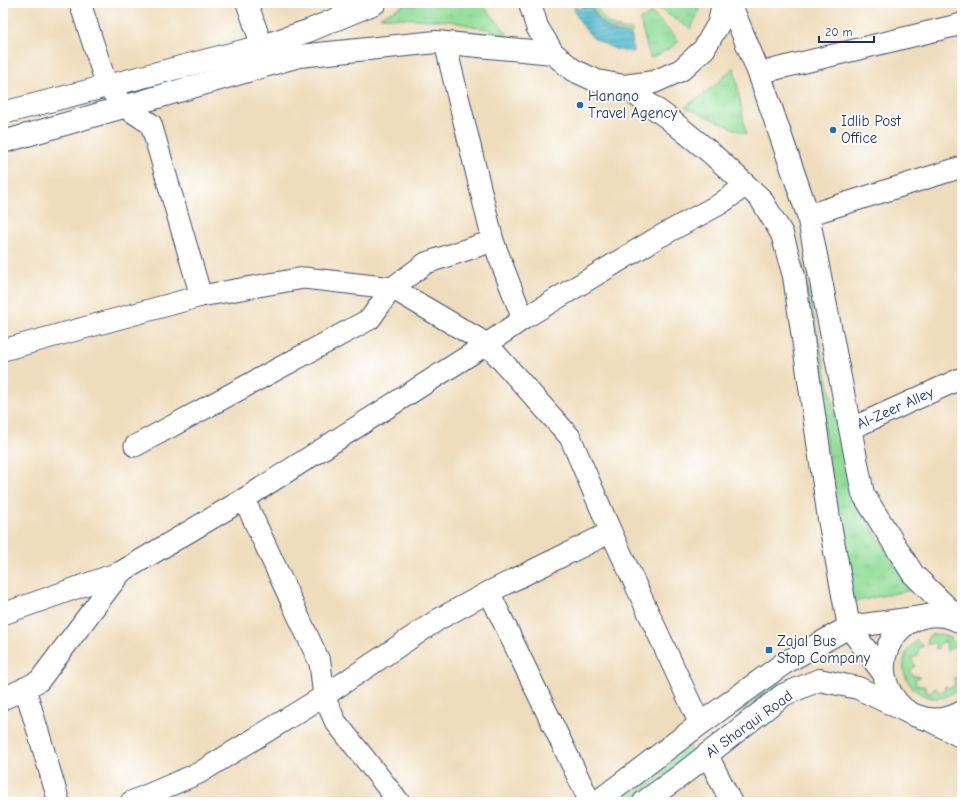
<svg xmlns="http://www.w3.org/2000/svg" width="965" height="805" viewBox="0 0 965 805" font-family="'Comic Neue',sans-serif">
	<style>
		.grass { fill: url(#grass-tufts); stroke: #57867c }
		.water { fill: url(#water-rules); stroke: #347394 }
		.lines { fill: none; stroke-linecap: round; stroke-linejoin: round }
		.minor-casing { stroke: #3b496c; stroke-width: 23 }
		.tertiary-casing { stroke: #3b496c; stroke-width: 24 }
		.primary-casing { stroke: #3b496c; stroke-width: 24 }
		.minor { stroke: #fff; stroke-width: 21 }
		.tertiary { stroke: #fff; stroke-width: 22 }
		.primary { stroke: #fff; stroke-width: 22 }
		.poi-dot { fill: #1f6fb2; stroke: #fff; stroke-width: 1.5 }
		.labels { text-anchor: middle; stroke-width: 3.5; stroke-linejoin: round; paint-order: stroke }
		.poi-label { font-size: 15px; fill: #1b2f5e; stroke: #fff; text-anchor: start }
		.street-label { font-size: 15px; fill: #1b2f5e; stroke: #fff }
	</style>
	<defs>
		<pattern id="grass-tufts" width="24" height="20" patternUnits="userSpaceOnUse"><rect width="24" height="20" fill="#93dd99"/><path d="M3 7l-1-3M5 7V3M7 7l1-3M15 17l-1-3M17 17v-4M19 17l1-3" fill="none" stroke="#7ebe86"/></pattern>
		<pattern id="water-rules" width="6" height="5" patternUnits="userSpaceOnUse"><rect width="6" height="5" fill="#4cb7ca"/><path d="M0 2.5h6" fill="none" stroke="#3e95a7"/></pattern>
	</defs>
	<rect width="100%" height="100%" fill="#fff"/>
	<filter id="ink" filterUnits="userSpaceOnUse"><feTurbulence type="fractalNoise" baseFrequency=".025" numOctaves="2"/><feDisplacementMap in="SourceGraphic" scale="8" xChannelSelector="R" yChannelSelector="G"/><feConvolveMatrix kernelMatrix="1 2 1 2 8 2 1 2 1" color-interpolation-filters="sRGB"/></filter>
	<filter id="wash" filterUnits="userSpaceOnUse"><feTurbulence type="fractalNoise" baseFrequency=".012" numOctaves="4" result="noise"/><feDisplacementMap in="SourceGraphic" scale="16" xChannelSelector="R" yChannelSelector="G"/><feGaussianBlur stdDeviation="0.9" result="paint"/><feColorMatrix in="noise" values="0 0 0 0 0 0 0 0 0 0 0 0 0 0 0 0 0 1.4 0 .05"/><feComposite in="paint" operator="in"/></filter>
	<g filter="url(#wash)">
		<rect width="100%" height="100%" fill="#eeddbc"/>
		<!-- grass -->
		<g class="grass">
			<polygon points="408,3 482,3 484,7 508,34 450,21 380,17"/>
			<path d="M594,3C605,22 609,28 632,30V34C610,30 602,26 592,6Z"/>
			<polygon points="659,3 700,3 697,16 690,29 657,7"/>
			<path d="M652,13L679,41C670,49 660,54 650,58L640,20Z"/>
			<polygon points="734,67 746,134 685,107 714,86"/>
			<polygon points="802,264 854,499 911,590 848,603"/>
			<polygon points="941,634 950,638 962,650 962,660 954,658 957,655 958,651 954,647 947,651 946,641 939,644 938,649 935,648 936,644 932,643 927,645 928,637 930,635"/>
			<path d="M917,640L924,647H919L918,656L911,658L915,666L910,671L913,676H920L915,680L917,686H924L927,693L931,692L935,687L940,693L944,691L945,686L950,688L954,686L955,683L953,678L961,676L960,671L956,668L961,665L962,662V684C928,724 880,669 917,640Z"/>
			<polygon points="779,678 784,684 740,716 738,713"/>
			<polygon points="687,744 694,753 629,802 614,802"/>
		</g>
		<!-- water -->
		<path class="water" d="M572,3H591L590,4C595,15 602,25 613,31C618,33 626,34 632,36L633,52L617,50L593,38L586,30L577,17L574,7L580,9L585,6C580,6 577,6 572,3Z"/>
	</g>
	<g filter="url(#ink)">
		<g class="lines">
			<defs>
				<g id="minor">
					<polyline points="80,3 107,86 125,107 151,124 201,296"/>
					<polyline points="247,3 262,46"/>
					<polyline points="445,43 493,241 523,319"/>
					<polyline points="759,73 962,24"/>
					<polyline points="808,215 962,167"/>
					<polyline points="3,350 201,296 304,278 392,288 487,344 570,437 611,532 700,724"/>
					<polyline points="850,429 962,378"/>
					<polyline points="135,446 370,319 392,288 426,263 493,241"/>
					<polyline points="244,499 320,663 324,696 335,721 399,802"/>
					<polyline points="489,592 590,802"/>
					<polyline points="3,614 121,572 244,499 487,344 523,319 657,238 720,204 746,185"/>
					<polyline points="25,688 59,802"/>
					<polyline points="3,699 39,681 121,572"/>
					<polyline points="707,754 731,802"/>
					<polyline points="131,802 199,773 324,696 439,619 489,592 611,532"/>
				</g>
				<g id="tertiary">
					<polyline points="597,802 700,724 783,664 849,627 922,617"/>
					<polyline points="644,802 680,776 783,695 819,680 858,688 908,712"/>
				</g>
				<g id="primary">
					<polyline points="530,3 537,27 553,53 573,70 597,81 624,86 654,82 681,70 704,49 719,23 723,3"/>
					<polyline points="730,3 759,73 808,215 863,494 913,574 962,622"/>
					<polyline points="624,86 668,118 711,153 761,199 782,234 794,276 829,519 849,627 884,674"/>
					<polyline points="3,113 262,46 308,31 375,3"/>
					<polyline points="3,142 299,56 436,42 553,53"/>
					<path d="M961,622C956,620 950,617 944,616C900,609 868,657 892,695C898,705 907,713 917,716C932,722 948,720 962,712"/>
					<polyline points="928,719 962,737"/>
				</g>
			</defs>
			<!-- minor casing -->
			<use href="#minor" class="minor-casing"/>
			<!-- tertiary casing -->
			<use href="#tertiary" class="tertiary-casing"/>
			<!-- primary casing -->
			<use href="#primary" class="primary-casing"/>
			<!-- minor -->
			<use href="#minor" class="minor"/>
			<!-- tertiary -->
			<use href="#tertiary" class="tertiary"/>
			<!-- primary -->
			<use href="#primary" class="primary"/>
		</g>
	</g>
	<!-- markers -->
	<g class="poi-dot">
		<circle cx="580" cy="105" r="4"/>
		<circle cx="833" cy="130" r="4"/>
		<rect x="765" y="646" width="8" height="8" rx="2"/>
	</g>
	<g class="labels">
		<!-- poi labels -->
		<g class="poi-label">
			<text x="588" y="101">Hanano<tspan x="588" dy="17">Travel Agency</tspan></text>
			<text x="841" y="126">Idlib Post<tspan x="841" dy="17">Office</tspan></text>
			<text x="777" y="646">Zajal Bus<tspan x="777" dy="17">Stop Company</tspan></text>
		</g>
		<!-- street labels -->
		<g class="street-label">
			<text transform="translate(895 408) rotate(-24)" y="5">Al-Zeer Alley</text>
			<text transform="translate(749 724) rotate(-36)" y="5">Al Sharqui Road</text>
		</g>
	</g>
	<!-- margin -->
	<rect width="965" height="805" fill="none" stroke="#fff" stroke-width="16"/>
	<!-- scale -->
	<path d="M819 36v6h55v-6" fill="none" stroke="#1b2f5e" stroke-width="2"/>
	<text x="825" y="36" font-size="12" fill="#1b2f5e" stroke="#ffffff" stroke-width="3" paint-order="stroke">20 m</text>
</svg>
